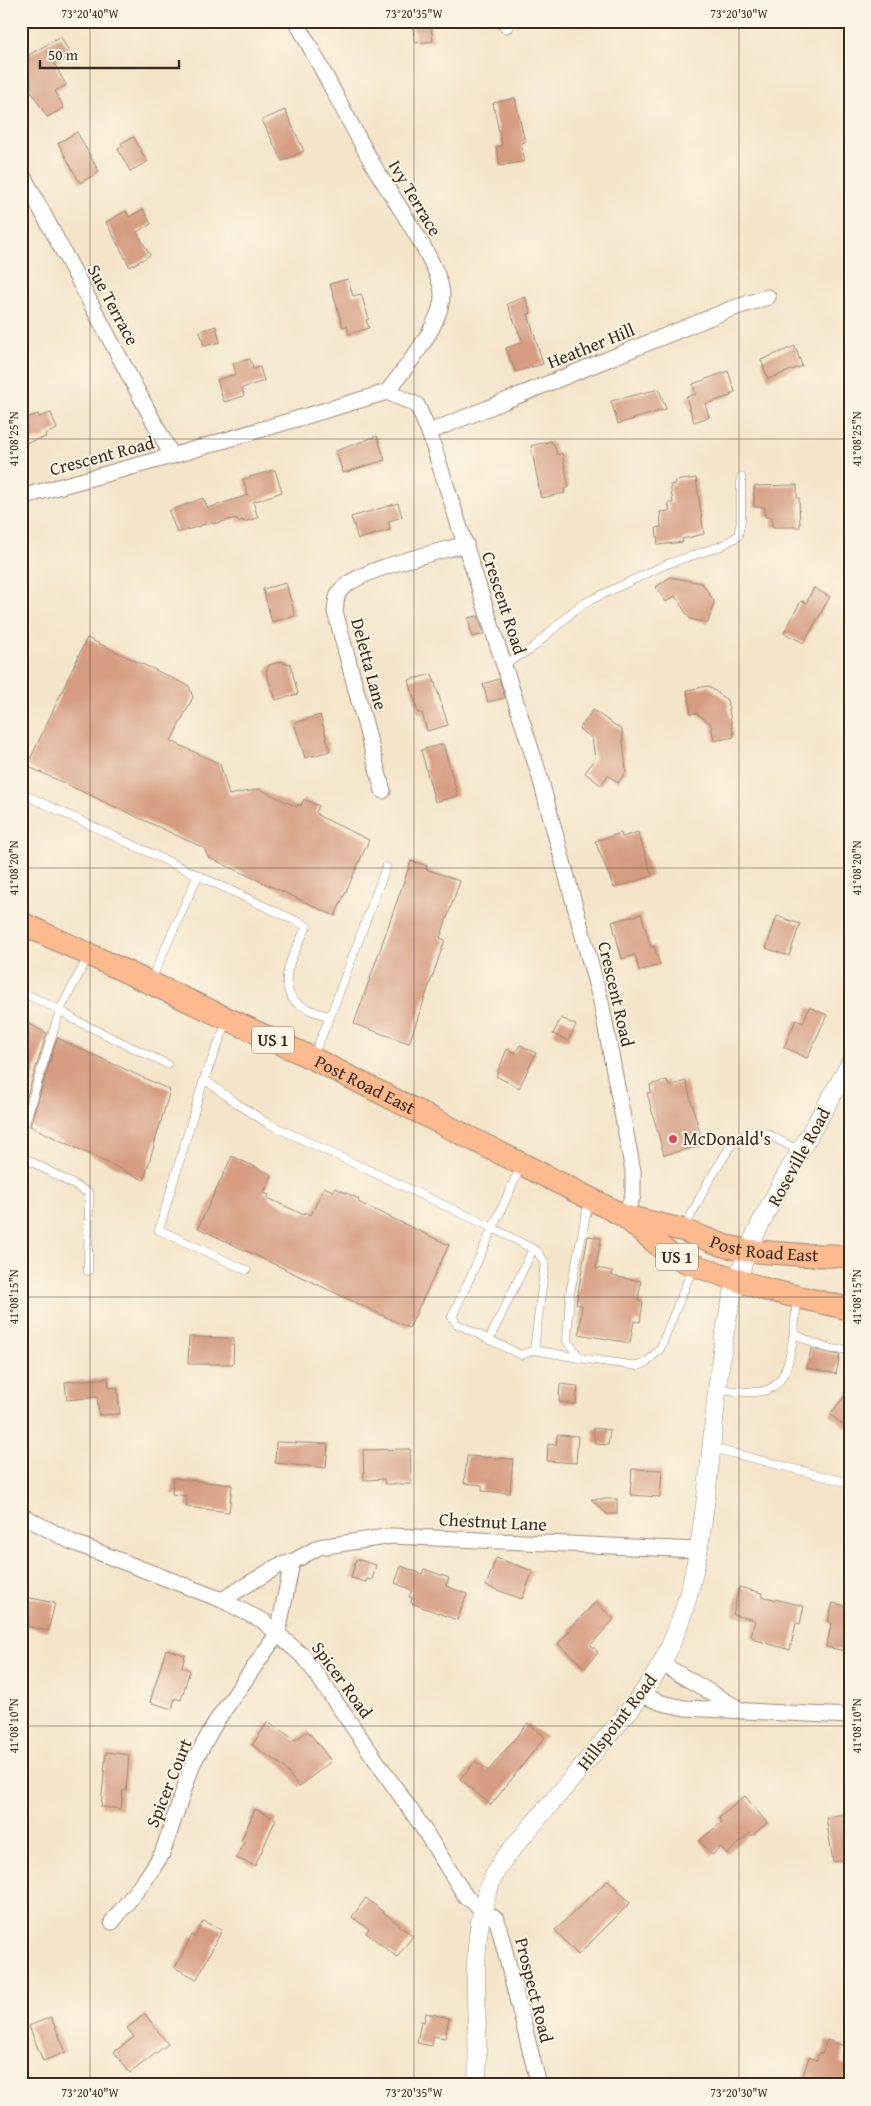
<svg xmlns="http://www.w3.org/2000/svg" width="871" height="2106" viewBox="0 0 871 2106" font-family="'Gentium Book Plus',serif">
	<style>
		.building { fill: #d59c81 }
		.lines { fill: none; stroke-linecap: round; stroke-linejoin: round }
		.service-casing { stroke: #988874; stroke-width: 9 }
		.minor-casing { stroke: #988874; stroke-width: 17 }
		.tertiary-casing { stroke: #988874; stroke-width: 19 }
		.primary-casing { stroke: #988874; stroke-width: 24 }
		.service { stroke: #fff; stroke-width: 8 }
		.minor { stroke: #fff; stroke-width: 15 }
		.tertiary { stroke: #fff; stroke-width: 18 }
		.primary { stroke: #fcba8e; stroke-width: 22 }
		.ticks { fill: none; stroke: #3b2a1e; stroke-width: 1; stroke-opacity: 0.45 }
		.poi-dot { fill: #d1495b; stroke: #fcf5e5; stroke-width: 2 }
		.labels { text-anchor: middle; stroke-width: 4; stroke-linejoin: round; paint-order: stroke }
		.shield { fill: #fcf5e5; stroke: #75675a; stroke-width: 1 }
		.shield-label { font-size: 16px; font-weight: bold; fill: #3b2a1e }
		.street-label { font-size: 18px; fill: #3b2a1e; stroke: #fcf5e5 }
		.poi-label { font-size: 18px; fill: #3b2a1e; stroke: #fcf5e5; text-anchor: start }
		.neatline { fill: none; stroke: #3b2a1e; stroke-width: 2 }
		.ticks-label { font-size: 12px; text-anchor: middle; fill: #3b2a1e }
	</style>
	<rect width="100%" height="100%" fill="#fcf5e5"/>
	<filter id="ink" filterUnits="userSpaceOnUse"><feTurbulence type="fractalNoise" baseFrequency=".02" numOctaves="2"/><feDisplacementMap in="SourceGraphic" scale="10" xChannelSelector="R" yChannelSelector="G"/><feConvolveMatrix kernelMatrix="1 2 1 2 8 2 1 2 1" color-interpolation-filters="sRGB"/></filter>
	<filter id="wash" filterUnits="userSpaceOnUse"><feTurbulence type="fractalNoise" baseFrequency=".0096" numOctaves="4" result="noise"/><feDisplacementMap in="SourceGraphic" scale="20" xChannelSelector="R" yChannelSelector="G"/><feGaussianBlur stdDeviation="1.12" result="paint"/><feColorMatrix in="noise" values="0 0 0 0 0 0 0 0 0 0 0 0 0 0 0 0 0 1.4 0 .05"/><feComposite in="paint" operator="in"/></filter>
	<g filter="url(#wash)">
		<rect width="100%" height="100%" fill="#f4e5ca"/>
		<g id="blocks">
			<!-- building -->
			<g class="building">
				<polygon points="412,21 430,21 433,41 415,43"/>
				<polygon points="61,37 70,54 54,63 66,85 55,91 64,108 47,117 21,75 21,59"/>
				<polygon points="515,98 525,142 521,143 525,161 500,166 496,147 502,146 493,103"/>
				<polygon points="285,110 304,151 282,161 262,120"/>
				<polygon points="77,132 99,172 80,183 58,143"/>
				<polygon points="134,137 147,162 130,171 118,149 123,146 121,143"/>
				<polygon points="143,209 151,224 137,232 150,255 130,267 106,222 126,211 129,217"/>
				<polygon points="348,279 353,296 361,294 369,319 366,320 369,328 349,334 347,326 343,327 330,284"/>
				<polygon points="525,297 531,313 528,314 543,364 532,367 531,365 532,367 515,372 506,348 523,342 507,304"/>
				<polygon points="216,326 220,342 204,346 200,331"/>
				<polygon points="795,346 802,366 768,379 761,360"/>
				<polygon points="250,359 253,369 260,367 264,381 242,388 244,396 224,402 217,380 236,374 233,364"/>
				<polygon points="728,371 735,392 730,394 731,396 705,404 709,417 694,422 686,397 696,394 693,384"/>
				<polygon points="659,389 666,409 618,424 611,401"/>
				<polygon points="51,413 57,429 45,434 46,437 21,444 21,420 38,414 39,417"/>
				<polygon points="377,436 385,460 343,473 336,451"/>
				<polygon points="551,441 552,444 554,444 557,455 562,453 569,487 564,489 565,493 541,498 531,446"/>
				<polygon points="275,470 282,492 253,502 258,518 243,522 243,520 238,522 237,518 213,524 212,522 177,533 169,511 203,498 208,508 248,495 243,479"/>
				<polygon points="696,478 704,534 682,539 683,542 658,545 656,528 661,527 660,512 670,511 668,503 673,503 670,485 676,484 675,481"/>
				<polygon points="797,485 797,498 799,498 800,527 772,527 772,517 765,517 765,507 754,507 754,486"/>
				<polygon points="398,503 402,517 389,521 390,530 358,539 351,517"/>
				<polygon points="670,577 702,583 714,601 708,623 690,619 675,596 666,602 656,587"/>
				<polygon points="286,583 295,616 272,622 263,589"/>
				<polygon points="814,588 830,597 804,643 784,633 801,601 806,603"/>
				<polygon points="478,616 484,634 472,637 468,618"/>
				<polygon points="87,638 189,686 193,697 171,741 220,764 229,795 259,789 297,807 298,804 301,806 304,799 319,806 316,812 319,816 369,840 335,916 208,857 204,848 27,766"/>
				<polygon points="284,661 284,664 290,663 298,694 276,700 266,672 269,665"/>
				<polygon points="432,674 448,725 427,731 422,713 418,713 409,680"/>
				<polygon points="499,679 505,698 488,702 483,684"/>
				<polygon points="708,686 727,700 734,737 714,741 711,724 696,713 691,714 687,690"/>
				<polygon points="593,710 622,730 626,772 618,783 608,775 601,785 585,773 595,758 592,738 579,729"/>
				<polygon points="320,715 330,751 305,758 294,723"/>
				<polygon points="443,744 458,796 435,802 421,750"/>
				<polygon points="638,832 652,876 614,888 595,841 621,833 622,837"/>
				<polygon points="411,861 427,866 426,869 460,881 440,938 445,940 409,1043 354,1024"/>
				<polygon points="641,914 651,947 654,946 660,965 639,971 635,955 622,959 612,922"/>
				<polygon points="777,916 800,924 789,956 766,948"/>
				<polygon points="809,1007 827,1015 807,1058 784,1047 796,1020 803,1023"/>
				<polygon points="561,1018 576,1025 568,1041 553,1034"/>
				<polygon points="21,1020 47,1033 21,1115"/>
				<polygon points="57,1038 170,1090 144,1180 30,1126"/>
				<polygon points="520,1045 536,1053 519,1088 496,1076 507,1049 515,1053"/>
				<polygon points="667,1080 669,1086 686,1081 703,1145 664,1155 647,1093 651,1092 650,1085"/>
				<polygon points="232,1156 272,1175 264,1193 269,1195 268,1198 304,1215 305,1212 311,1215 324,1187 333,1191 335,1188 359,1199 358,1202 449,1245 409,1328 198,1228"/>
				<polygon points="588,1236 601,1238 596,1268 613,1271 612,1276 641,1281 638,1301 643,1302 640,1322 634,1321 630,1343 579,1334 582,1305 576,1304"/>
				<polygon points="189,1337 234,1338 233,1364 188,1364"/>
				<polygon points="811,1349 840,1355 836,1374 807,1368"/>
				<polygon points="108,1378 109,1388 117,1387 120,1414 99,1415 97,1397 67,1400 65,1382"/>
				<polygon points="560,1384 578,1386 576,1404 559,1402"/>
				<polygon points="850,1390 850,1431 830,1414"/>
				<polygon points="593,1428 610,1430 608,1445 595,1444"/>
				<polygon points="557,1435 578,1436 576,1463 547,1461 548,1444 556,1445"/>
				<polygon points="276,1442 328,1444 326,1468 275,1463"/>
				<polygon points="410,1449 411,1484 385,1484 384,1479 364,1480 363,1450"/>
				<polygon points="467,1456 513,1459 510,1493 482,1491 482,1485 464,1483"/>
				<polygon points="632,1469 662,1470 660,1497 630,1495"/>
				<polygon points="173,1478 232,1485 229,1512 186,1507 187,1496 172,1494"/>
				<polygon points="591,1499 617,1499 617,1514 607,1514"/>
				<polygon points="496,1558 533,1571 522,1599 486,1586"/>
				<polygon points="356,1559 376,1565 372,1580 367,1579 366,1582 351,1578"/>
				<polygon points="401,1566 422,1574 424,1569 449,1578 446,1586 467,1594 457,1620 411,1603 412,1598 409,1597 412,1590 395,1583"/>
				<polygon points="739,1587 762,1593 761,1596 804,1606 800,1624 796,1623 790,1650 756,1640 751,1636 755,1620 733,1615"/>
				<polygon points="26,1597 55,1603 48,1631 21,1625 21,1599 25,1600"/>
				<polygon points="596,1602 614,1619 591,1645 598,1652 585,1668 558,1644 570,1631 568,1630"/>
				<polygon points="833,1603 850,1607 850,1652 826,1647 832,1623 828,1622"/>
				<polygon points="166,1649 185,1655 182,1667 190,1670 181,1700 175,1698 172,1709 150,1702"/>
				<polygon points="268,1722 295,1740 308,1731 331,1761 299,1787 282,1765 252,1745"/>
				<polygon points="528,1723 545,1737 491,1805 460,1779 476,1761 488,1771"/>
				<polygon points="106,1752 129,1755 126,1791 123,1790 121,1809 101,1807"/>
				<polygon points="745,1796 767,1823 752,1836 750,1833 727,1854 721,1847 712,1855 699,1841 722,1822 719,1818"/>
				<polygon points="255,1809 276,1819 255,1866 236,1858 244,1842 241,1841"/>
				<polygon points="850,1813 850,1859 833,1862 826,1817"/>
				<polygon points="608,1880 630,1903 578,1955 555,1930"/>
				<polygon points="366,1898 413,1936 397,1957 366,1933 369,1929 352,1917"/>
				<polygon points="203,1921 222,1930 197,1979 175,1968 192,1935 195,1937"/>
				<polygon points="426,2013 449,2018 445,2038 433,2036 432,2046 417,2043 421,2021 424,2022"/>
				<polygon points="145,2014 168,2044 130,2073 114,2052 134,2037 127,2028"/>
				<polygon points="51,2017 66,2052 43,2061 29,2026"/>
				<polygon points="827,2040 845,2046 840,2063 850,2066 850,2085 800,2085 809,2057 817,2060 819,2053 822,2054"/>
			</g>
		</g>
	</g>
	<g filter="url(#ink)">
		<use href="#blocks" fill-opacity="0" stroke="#988874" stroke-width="1"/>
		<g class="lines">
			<defs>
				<g id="service">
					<polyline points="504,664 530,650 580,605 667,564 721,546 738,536 741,520 741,477"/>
					<path d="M21,793L307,926C297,948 273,982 297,1003C306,1010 320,1013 330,1017"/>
					<polyline points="151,980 198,875"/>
					<polyline points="21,992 60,1010 88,957"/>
					<polyline points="227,1022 204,1079 159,1230 246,1270"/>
					<polyline points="313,1056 330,1017 386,867"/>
					<polyline points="204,1079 235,1102 267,1123 491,1227 537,1251 545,1263 534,1350 521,1355 457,1324 452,1317 521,1166"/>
					<polyline points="21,1135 60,1010 75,1020 167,1064"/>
					<polyline points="21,1156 89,1193 88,1271"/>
					<polyline points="589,1200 570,1293 567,1341 580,1358 638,1366 647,1362 660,1349 693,1267"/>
					<polyline points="684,1229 708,1182 734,1141 752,1131 766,1133 801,1152"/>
					<path d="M795,1334C810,1342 833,1354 850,1348"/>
					<polyline points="489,1340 533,1249"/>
					<polyline points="534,1350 579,1358"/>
					<path d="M718,1389C733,1390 757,1396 771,1388C793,1377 795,1321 797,1298"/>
					<polyline points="712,1448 850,1483"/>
				</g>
				<g id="minor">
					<path d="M296,21C323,70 348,120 375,168C391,196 442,267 442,295C442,325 405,368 387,392"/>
					<polyline points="504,21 506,25"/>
					<polyline points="21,172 172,456"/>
					<polyline points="429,432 731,309 768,297"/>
					<polyline points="21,497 172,456 387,392 417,405 429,432 539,774 601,1002 633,1171 633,1196 624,1216"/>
					<path d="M383,791L335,611C336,605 336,597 339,592C356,569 436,553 466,544"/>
					<polyline points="21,1515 72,1542 222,1600 247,1613 263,1621 305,1658 421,1825 466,1897 497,1920 539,2085"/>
					<polyline points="222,1600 278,1566 292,1562"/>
					<polyline points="662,1664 741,1710"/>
					<polyline points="642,1695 662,1703 685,1708 850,1716"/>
					<polyline points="112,1922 145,1880 162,1854 193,1763 217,1720 278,1633 292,1562 319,1547 392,1536 697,1550"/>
				</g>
				<path id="tertiary" d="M477,2085C481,2011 461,1920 505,1857C539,1817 573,1778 606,1738C626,1714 647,1691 662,1663C717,1558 705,1420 730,1306C748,1225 811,1138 850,1063"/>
				<g id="primary">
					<path id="s1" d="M21,923L312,1058L589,1198L624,1216L668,1253L693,1265L764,1289L850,1309"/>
					<path id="s2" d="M628,1217L683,1230L725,1246L750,1251L803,1255L850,1256"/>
				</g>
			</defs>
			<!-- service casing -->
			<use href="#service" class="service-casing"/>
			<!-- minor casing -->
			<use href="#minor" class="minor-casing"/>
			<!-- tertiary casing -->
			<use href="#tertiary" class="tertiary-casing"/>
			<!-- primary casing -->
			<use href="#primary" class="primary-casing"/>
			<!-- service -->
			<use href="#service" class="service"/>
			<!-- minor -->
			<use href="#minor" class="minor"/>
			<!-- tertiary -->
			<use href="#tertiary" class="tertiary"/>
			<!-- primary -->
			<use href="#primary" class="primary"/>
		</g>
	</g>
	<!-- ticks -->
	<path class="ticks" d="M90,21V2085M414,21V2085M739,21V2085M21,439H850M21,868H850M21,1297H850M21,1726H850"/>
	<!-- markers -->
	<circle class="poi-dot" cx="673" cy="1139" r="5"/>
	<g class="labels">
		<!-- shield labels -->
		<g class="shield">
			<rect x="252" y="1026.5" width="42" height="27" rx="4"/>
			<rect x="656" y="1243.5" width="42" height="27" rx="4"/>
		</g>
		<g class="shield-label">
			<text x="273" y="1046">US 1</text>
			<text x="677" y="1263">US 1</text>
		</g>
		<!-- street labels -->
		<g class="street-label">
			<text transform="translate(415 198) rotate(59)" y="6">Ivy Terrace</text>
			<text transform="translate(113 305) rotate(62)" y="6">Sue Terrace</text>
			<text transform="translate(591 346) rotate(-22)" y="6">Heather Hill</text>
			<text transform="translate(102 456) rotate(-15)" y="6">Crescent Road</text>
			<text transform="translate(504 603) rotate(72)" y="6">Crescent Road</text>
			<text transform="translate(369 664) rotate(75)" y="6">Deletta Lane</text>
			<text transform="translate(616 994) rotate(77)" y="6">Crescent Road</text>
			<text dy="6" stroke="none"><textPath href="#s1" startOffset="380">Post Road East</textPath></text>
			<text transform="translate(799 1157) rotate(-61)" y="6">Roseville Road</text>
			<text dy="6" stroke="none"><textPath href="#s2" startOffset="141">Post Road East</textPath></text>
			<text transform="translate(493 1522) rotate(3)" y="6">Chestnut Lane</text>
			<text transform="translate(342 1680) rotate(54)" y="6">Spicer Road</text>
			<text transform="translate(617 1722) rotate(-52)" y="6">Hillspoint Road</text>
			<text transform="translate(169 1783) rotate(-68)" y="6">Spicer Court</text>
			<text transform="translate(534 1990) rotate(76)" y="6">Prospect Road</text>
		</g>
		<!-- poi labels -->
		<g class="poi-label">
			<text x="683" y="1145">McDonald's</text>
		</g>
	</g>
	<!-- margin -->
	<rect width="871" height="2106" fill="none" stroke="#fcf5e5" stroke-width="55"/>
	<!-- scale -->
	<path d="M40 60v8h139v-8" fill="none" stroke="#3b2a1e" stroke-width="2.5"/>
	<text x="48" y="60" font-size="15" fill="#3b2a1e" stroke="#fcf5e5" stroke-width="4" paint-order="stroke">50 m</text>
	<rect x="28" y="28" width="816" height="2050" class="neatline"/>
	<g class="ticks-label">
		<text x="90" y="18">73°20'40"W</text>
		<text x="414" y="18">73°20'35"W</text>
		<text x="739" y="18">73°20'30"W</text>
		<text transform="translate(14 439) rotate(-90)" y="4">41°08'25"N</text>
		<text transform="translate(857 439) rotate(-90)" y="4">41°08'25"N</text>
		<text transform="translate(14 868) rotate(-90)" y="4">41°08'20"N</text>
		<text transform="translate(857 868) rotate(-90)" y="4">41°08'20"N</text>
		<text transform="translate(14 1297) rotate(-90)" y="4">41°08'15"N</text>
		<text transform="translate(857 1297) rotate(-90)" y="4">41°08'15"N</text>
		<text transform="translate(14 1726) rotate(-90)" y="4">41°08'10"N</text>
		<text transform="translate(857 1726) rotate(-90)" y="4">41°08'10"N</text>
		<text x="90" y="2097">73°20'40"W</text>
		<text x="414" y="2097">73°20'35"W</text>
		<text x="739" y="2097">73°20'30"W</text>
	</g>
</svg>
